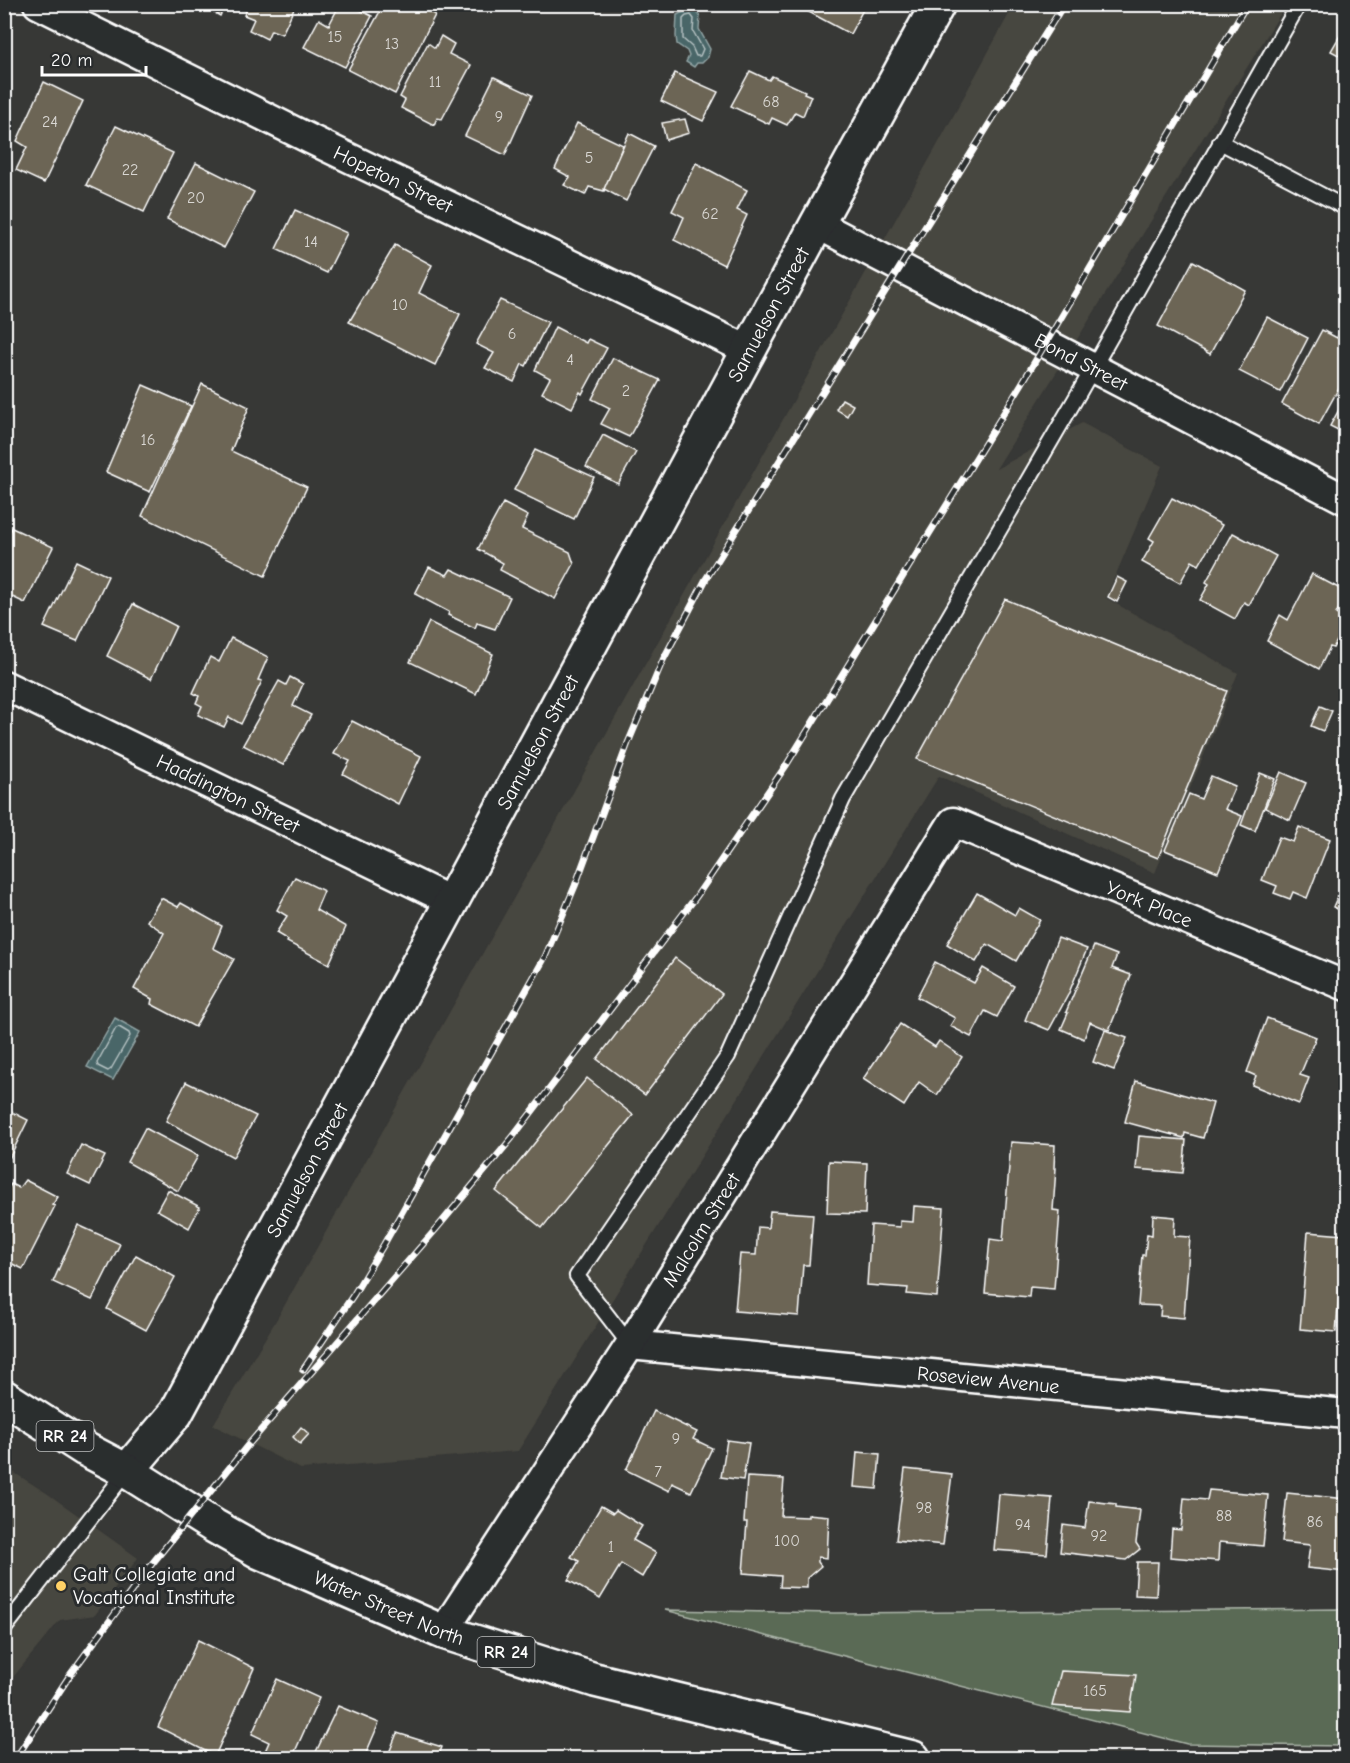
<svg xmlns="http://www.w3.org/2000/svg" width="1350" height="1763" viewBox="0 0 1350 1763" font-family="'Comic Neue',sans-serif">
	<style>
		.built { fill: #47463f }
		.green { fill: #5a6b55; stroke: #acb5aa; stroke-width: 1.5 }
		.water { fill: #486668; stroke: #91a3a4; stroke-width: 1.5 }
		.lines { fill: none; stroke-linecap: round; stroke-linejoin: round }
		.shore { stroke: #b6c2c3; stroke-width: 1.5 }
		.building { fill: #6c6554; stroke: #fff; stroke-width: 1.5 }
		.service-casing { stroke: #fff; stroke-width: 18 }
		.minor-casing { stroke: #fff; stroke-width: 33 }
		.tertiary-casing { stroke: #fff; stroke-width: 38 }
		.primary-casing { stroke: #fff; stroke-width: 38 }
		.service { stroke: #2a2d2e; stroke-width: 14 }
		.minor { stroke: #2a2d2e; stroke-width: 28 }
		.tertiary { stroke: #2a2d2e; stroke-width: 33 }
		.primary { stroke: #2a2d2e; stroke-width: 33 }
		.rail-casing { stroke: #fff; stroke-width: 7 }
		.rail { stroke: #2a2d2e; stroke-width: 4.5; stroke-dasharray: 14; stroke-linecap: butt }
		.poi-dot { fill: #ffd166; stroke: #2a2d2e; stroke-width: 2 }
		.labels { text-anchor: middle; stroke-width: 6; stroke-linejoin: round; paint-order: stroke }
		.number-label { font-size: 16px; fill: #dad8d4 }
		.shield { fill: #2a2d2e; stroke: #bfc0c0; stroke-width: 1.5 }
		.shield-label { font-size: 18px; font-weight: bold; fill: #fff }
		.street-label { font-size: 20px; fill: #fff; stroke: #2a2d2e }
		.poi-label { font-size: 20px; fill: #fff; stroke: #2a2d2e; text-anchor: start }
	</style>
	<rect width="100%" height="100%" fill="#373836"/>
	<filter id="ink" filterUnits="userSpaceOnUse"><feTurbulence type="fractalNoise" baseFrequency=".0167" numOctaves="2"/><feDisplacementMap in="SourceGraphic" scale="12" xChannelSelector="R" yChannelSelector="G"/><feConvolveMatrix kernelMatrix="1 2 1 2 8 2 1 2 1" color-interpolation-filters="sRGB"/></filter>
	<g filter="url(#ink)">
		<!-- built -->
		<g class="built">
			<polygon points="1014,5 1286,5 996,469 1082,423 1162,466 1106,598 1238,673 1155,873 939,776 518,1451 301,1469 213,1425 278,1317 938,144"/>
			<polygon points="5,1467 48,1494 138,1558 95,1615 60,1620 5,1687"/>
		</g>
		<!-- green -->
		<polygon class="green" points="1345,1609 1345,1746 1187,1744 665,1610 834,1613"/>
		<!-- water -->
		<g class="water">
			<polygon points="689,9 695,10 700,16 699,29 710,49 708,57 702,63 697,63 694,67 686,62 689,56 687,51 677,44 676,36 677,15"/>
			<polygon points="115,1018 140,1032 113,1080 87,1067"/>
		</g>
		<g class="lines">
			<!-- shore -->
			<g class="shore">
				<polygon points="686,16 691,15 694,19 693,31 703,49 700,56 696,56 692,47 683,39 683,19"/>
				<polygon points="116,1028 119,1027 129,1033 130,1036 111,1069 108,1071 98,1066 97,1063"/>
			</g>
		</g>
		<!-- building -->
		<g class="building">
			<polygon points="199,4 226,4 220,16"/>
			<polygon points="249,4 296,4 282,34 271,30 267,39 249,30 254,19 244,15"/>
			<polygon points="340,4 348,4 372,16 345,67 304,47 319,19 329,25"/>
			<polygon points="384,4 415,4 435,15 395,94 348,70"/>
			<polygon points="794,4 866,4 850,34"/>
			<polygon points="1346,25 1346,59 1331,51"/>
			<polygon points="441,36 454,44 449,54 471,65 442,119 437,118 434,125 401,108 405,100 400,97 428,43 435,48"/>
			<polygon points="750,71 769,80 772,76 805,91 804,93 811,96 803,116 795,112 787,125 772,118 769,124 731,106"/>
			<polygon points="675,73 718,92 703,121 661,101"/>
			<polygon points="494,77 532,95 505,155 465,136"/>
			<polygon points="44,82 83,101 44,183 16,170 27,147 17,141"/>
			<polygon points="685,119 689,133 666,140 662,123"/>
			<polygon points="577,123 623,145 604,191 589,187 585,195 564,185 570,177 555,169"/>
			<polygon points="116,126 173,153 144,212 86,185"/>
			<polygon points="629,133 654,146 626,201 604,189"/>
			<polygon points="196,163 254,192 224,248 167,219"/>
			<polygon points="696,163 747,190 737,210 747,215 724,265 674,240 684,217 672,211"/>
			<polygon points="295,210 347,233 327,273 276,249"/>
			<polygon points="395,245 432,265 419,293 460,314 435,365 349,322"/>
			<polygon points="1193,261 1245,290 1210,354 1158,326"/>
			<polygon points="500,300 548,322 526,366 522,364 514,382 485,368 494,353 476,344"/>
			<polygon points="1267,317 1308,338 1280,392 1239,371"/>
			<polygon points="1346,321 1346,375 1319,424 1282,404 1322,330 1337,338"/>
			<polygon points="555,327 586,343 588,339 607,348 582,394 580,392 572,408 542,393 550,378 535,370"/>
			<polygon points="613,358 660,380 629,437 601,424 610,408 592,399"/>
			<polygon points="202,384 249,407 231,451 307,487 265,576 142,516"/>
			<polygon points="143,385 191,406 150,492 106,472"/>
			<polygon points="1346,397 1346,434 1330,426"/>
			<polygon points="842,399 853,405 847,416 836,409"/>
			<polygon points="603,435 636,452 618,484 586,467"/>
			<polygon points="535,450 594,477 574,519 514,490"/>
			<polygon points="1172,498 1222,525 1199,565 1192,561 1180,583 1142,562 1154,541 1149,538"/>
			<polygon points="503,503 528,516 522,529 570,552 574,564 555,599 500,570 503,563 478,549"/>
			<polygon points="12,528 53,547 25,603 4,593 4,543"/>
			<polygon points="1233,533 1276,556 1249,605 1244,602 1235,619 1200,600 1209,584 1206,582"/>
			<polygon points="76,561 108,576 77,641 44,627"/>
			<polygon points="429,567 447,575 451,569 510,597 495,629 477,623 475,628 448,615 449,612 415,594"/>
			<polygon points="1312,574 1346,592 1346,595 1336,614 1346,620 1346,624 1333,648 1330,647 1319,669 1267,641 1280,615 1288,620"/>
			<polygon points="1117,577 1127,582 1117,602 1108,597"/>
			<polygon points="1005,599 1227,691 1158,858 917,759"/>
			<polygon points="133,604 176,626 151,679 107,656"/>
			<polygon points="429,622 493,654 476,694 410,662"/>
			<polygon points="231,638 268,657 258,680 262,681 241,724 229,717 224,727 198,715 202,706 196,703 199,696 193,693 210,657 219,662"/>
			<polygon points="290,677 303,684 293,706 311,715 283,765 243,745 279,681 286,685"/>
			<polygon points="1320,706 1332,711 1323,731 1311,726"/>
			<polygon points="352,721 421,756 398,804 343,774 350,761 334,754"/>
			<polygon points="1345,747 1346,748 1346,763 1339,760"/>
			<polygon points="1281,772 1306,783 1290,820 1265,808"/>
			<polygon points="1260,773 1275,779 1255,831 1241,825"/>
			<polygon points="1211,776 1235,786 1225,809 1242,816 1218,872 1165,850 1189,794 1201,799"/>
			<polygon points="1299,827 1330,839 1307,898 1293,892 1290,899 1274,893 1277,886 1262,880 1279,837 1293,842"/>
			<polygon points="295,877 324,891 316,910 346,927 329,964 287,942 288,940 276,933 287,916 277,910"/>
			<polygon points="1346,877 1346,913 1333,907"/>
			<polygon points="977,893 1015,915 1019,908 1040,920 1016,961 987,944 976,962 947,944"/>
			<polygon points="161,898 178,907 181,903 222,926 213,948 234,959 195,1027 151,1004 152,999 134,989 164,933 147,921"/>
			<polygon points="1058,938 1087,949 1068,995 1049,1030 1025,1020"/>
			<polygon points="1094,946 1117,955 1112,968 1131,975 1109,1030 1090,1022 1084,1039 1061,1029 1068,1013 1066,1012"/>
			<polygon points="675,958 722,994 645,1095 597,1059"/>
			<polygon points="935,962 974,983 983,968 1014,986 997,1017 985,1011 971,1037 950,1026 955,1018 917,997"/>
			<polygon points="1267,1018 1316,1037 1300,1075 1309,1078 1299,1104 1252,1085 1256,1076 1247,1072"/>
			<polygon points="900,1024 935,1047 939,1041 962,1057 937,1095 919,1082 904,1106 863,1079"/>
			<polygon points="1105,1030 1127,1038 1114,1070 1093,1062"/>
			<polygon points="587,1078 633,1115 542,1228 496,1191"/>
			<polygon points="1136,1081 1213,1103 1203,1138 1185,1133 1184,1138 1125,1122"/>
			<polygon points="186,1082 256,1116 233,1157 166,1121"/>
			<polygon points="4,1108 28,1120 4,1169"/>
			<polygon points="145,1128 198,1156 178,1191 127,1162"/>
			<polygon points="1139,1136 1186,1140 1183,1173 1136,1169"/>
			<polygon points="1011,1142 1055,1145 1054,1168 1056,1168 1053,1210 1060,1211 1054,1289 1030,1287 1029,1297 985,1293 990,1239 1003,1241"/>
			<polygon points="81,1145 105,1156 90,1185 67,1174"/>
			<polygon points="829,1161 867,1163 865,1214 827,1213"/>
			<polygon points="25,1180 58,1197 52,1205 55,1206 23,1269 4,1260 4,1195 11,1184 19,1188"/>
			<polygon points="168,1190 200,1207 189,1228 157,1210"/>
			<polygon points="914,1206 944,1208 937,1297 907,1294 908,1288 867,1285 871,1225 900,1227 900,1221 913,1222"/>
			<polygon points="770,1211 813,1214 809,1265 803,1265 799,1316 735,1311 740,1254 756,1255 758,1227 768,1228"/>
			<polygon points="1153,1215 1175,1217 1174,1236 1190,1237 1184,1318 1160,1316 1161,1306 1138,1305 1142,1255 1145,1255 1147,1234 1152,1235"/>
			<polygon points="78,1225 120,1244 92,1300 53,1282"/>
			<polygon points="1308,1232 1344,1235 1336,1332 1300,1329"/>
			<polygon points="136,1255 175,1277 146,1330 107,1309"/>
			<polygon points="654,1411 697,1432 693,1439 712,1448 691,1492 672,1483 669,1491 626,1470"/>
			<polygon points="301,1427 309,1434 300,1444 293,1437"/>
			<polygon points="727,1440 749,1443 743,1480 721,1477"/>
			<polygon points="857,1452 880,1454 877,1489 854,1487"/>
			<polygon points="905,1469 952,1474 943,1545 896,1540"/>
			<polygon points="747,1477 784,1479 781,1516 808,1517 808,1514 829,1516 827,1558 818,1557 818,1562 821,1566 807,1578 807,1588 780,1587 781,1576 743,1573 747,1522 744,1522"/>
			<polygon points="1209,1490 1268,1495 1263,1546 1219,1542 1218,1561 1170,1557 1172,1529 1181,1530 1184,1498 1207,1500"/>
			<polygon points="1287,1493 1346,1499 1346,1572 1307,1568 1310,1545 1282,1542"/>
			<polygon points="999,1494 1052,1498 1047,1554 994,1550"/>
			<polygon points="1089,1501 1116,1504 1116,1507 1140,1510 1136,1543 1140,1549 1126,1560 1060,1552 1063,1525 1085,1528"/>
			<polygon points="601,1506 613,1513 616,1510 642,1526 633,1540 656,1553 642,1577 621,1564 600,1599 568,1580 579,1561 571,1557"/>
			<polygon points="1137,1562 1158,1562 1156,1596 1135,1595"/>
			<polygon points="198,1640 254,1668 215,1756 158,1727"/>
			<polygon points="1061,1671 1136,1675 1130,1712 1052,1706"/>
			<polygon points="277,1679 319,1698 292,1758 262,1758 269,1742 252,1734"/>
			<polygon points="338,1706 379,1723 364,1758 313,1758"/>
			<polygon points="397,1733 442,1747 438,1758 387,1758"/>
		</g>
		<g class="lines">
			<defs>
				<g id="service">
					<polyline points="1220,142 1346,208"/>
					<polyline points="630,1345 577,1276 728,1056 843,799 1080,391 1299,4"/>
					<polyline points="4,1629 127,1471"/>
				</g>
				<g id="minor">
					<path id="s1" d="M38,4L310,139L750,351"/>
					<path id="s2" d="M817,224L1346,500"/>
					<path id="s3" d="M4,685L451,901"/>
					<path id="s4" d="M630,1345L1346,1414"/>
					<path id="s5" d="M443,1632L630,1345L953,822L1346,986"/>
				</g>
				<g id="tertiary">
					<path id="s6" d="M127,1471L176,1413L817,224L938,4"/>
				</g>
				<g id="primary">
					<path id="s7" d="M4,1397L85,1449L127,1471L214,1526L260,1552L443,1632L595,1680L913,1758"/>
				</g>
			</defs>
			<!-- service casing -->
			<use href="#service" class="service-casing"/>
			<!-- minor casing -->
			<use href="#minor" class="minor-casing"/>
			<!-- tertiary casing -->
			<use href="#tertiary" class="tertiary-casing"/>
			<!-- primary casing -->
			<use href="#primary" class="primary-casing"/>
			<!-- service -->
			<use href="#service" class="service"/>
			<!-- minor -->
			<use href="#minor" class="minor"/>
			<!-- tertiary -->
			<use href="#tertiary" class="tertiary"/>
			<!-- primary -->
			<use href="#primary" class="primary"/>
			<defs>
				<g id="rail">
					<polyline points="303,1370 354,1294 384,1244 545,957 575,886 628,743 663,660 706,579 1064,4"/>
					<polyline points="16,1758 70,1675 147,1570 248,1445 437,1228 512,1138 696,897 787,764 1021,385 1247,4"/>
				</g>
			</defs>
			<!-- rail casing -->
			<use href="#rail" class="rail-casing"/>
			<!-- rail -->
			<use href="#rail" class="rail"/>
		</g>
	</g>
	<!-- markers -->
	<circle class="poi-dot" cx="61" cy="1586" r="6"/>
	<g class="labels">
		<!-- number labels -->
		<g class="number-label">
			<text x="335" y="42">15</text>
			<text x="392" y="49">13</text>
			<text x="435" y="87">11</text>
			<text x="771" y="107">68</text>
			<text x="499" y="122">9</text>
			<text x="50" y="127">24</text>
			<text x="589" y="163">5</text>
			<text x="130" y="175">22</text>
			<text x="196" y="203">20</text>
			<text x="710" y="219">62</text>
			<text x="311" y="247">14</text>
			<text x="400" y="310">10</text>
			<text x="512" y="339">6</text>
			<text x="570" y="365">4</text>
			<text x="626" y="396">2</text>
			<text x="148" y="445">16</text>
			<text x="676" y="1444">9</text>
			<text x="658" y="1477">7</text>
			<text x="924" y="1513">98</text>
			<text x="1224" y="1521">88</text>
			<text x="1315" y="1527">86</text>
			<text x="1023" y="1530">94</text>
			<text x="1099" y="1541">92</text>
			<text x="787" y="1546">100</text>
			<text x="611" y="1552">1</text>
			<text x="1095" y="1696">165</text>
		</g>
		<!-- shield labels -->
		<g class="shield">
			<rect x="36.5" y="1421" width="57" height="30" rx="4.5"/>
			<rect x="477.5" y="1637" width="57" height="30" rx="4.5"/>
		</g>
		<g class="shield-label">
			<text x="65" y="1442">RR 24</text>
			<text x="506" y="1658">RR 24</text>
		</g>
		<!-- street labels -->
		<g class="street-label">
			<text dy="7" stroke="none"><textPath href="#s1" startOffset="396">Hopeton Street</textPath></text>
			<text dy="7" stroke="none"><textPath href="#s6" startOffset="1324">Samuelson Street</textPath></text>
			<text dy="7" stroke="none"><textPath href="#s2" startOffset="298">Bond Street</textPath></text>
			<text dy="7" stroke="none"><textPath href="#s6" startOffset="838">Samuelson Street</textPath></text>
			<text dy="7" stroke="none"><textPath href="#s3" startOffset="249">Haddington Street</textPath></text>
			<text dy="7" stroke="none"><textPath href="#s5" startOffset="1170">York Place</textPath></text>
			<text dy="7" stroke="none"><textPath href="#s6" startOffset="352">Samuelson Street</textPath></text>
			<text dy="7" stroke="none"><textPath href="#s5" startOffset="478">Malcolm Street</textPath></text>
			<text dy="7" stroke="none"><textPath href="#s4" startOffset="360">Roseview Avenue</textPath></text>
			<text dy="7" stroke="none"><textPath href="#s7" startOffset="440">Water Street North</textPath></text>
		</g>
		<!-- poi labels -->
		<g class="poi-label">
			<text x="73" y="1581">Galt Collegiate and<tspan x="73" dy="23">Vocational Institute</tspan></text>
		</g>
	</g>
	<!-- margin -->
	<rect width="1350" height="1763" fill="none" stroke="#2a2d2e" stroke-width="24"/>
	<rect x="12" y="12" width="1326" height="1739" fill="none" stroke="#fff" stroke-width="2" filter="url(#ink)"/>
	<!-- scale -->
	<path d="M42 66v9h104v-9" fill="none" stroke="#ffffff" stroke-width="3"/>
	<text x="51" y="66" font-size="18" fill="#ffffff" stroke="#2a2d2e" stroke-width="4.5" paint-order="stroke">20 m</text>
</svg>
